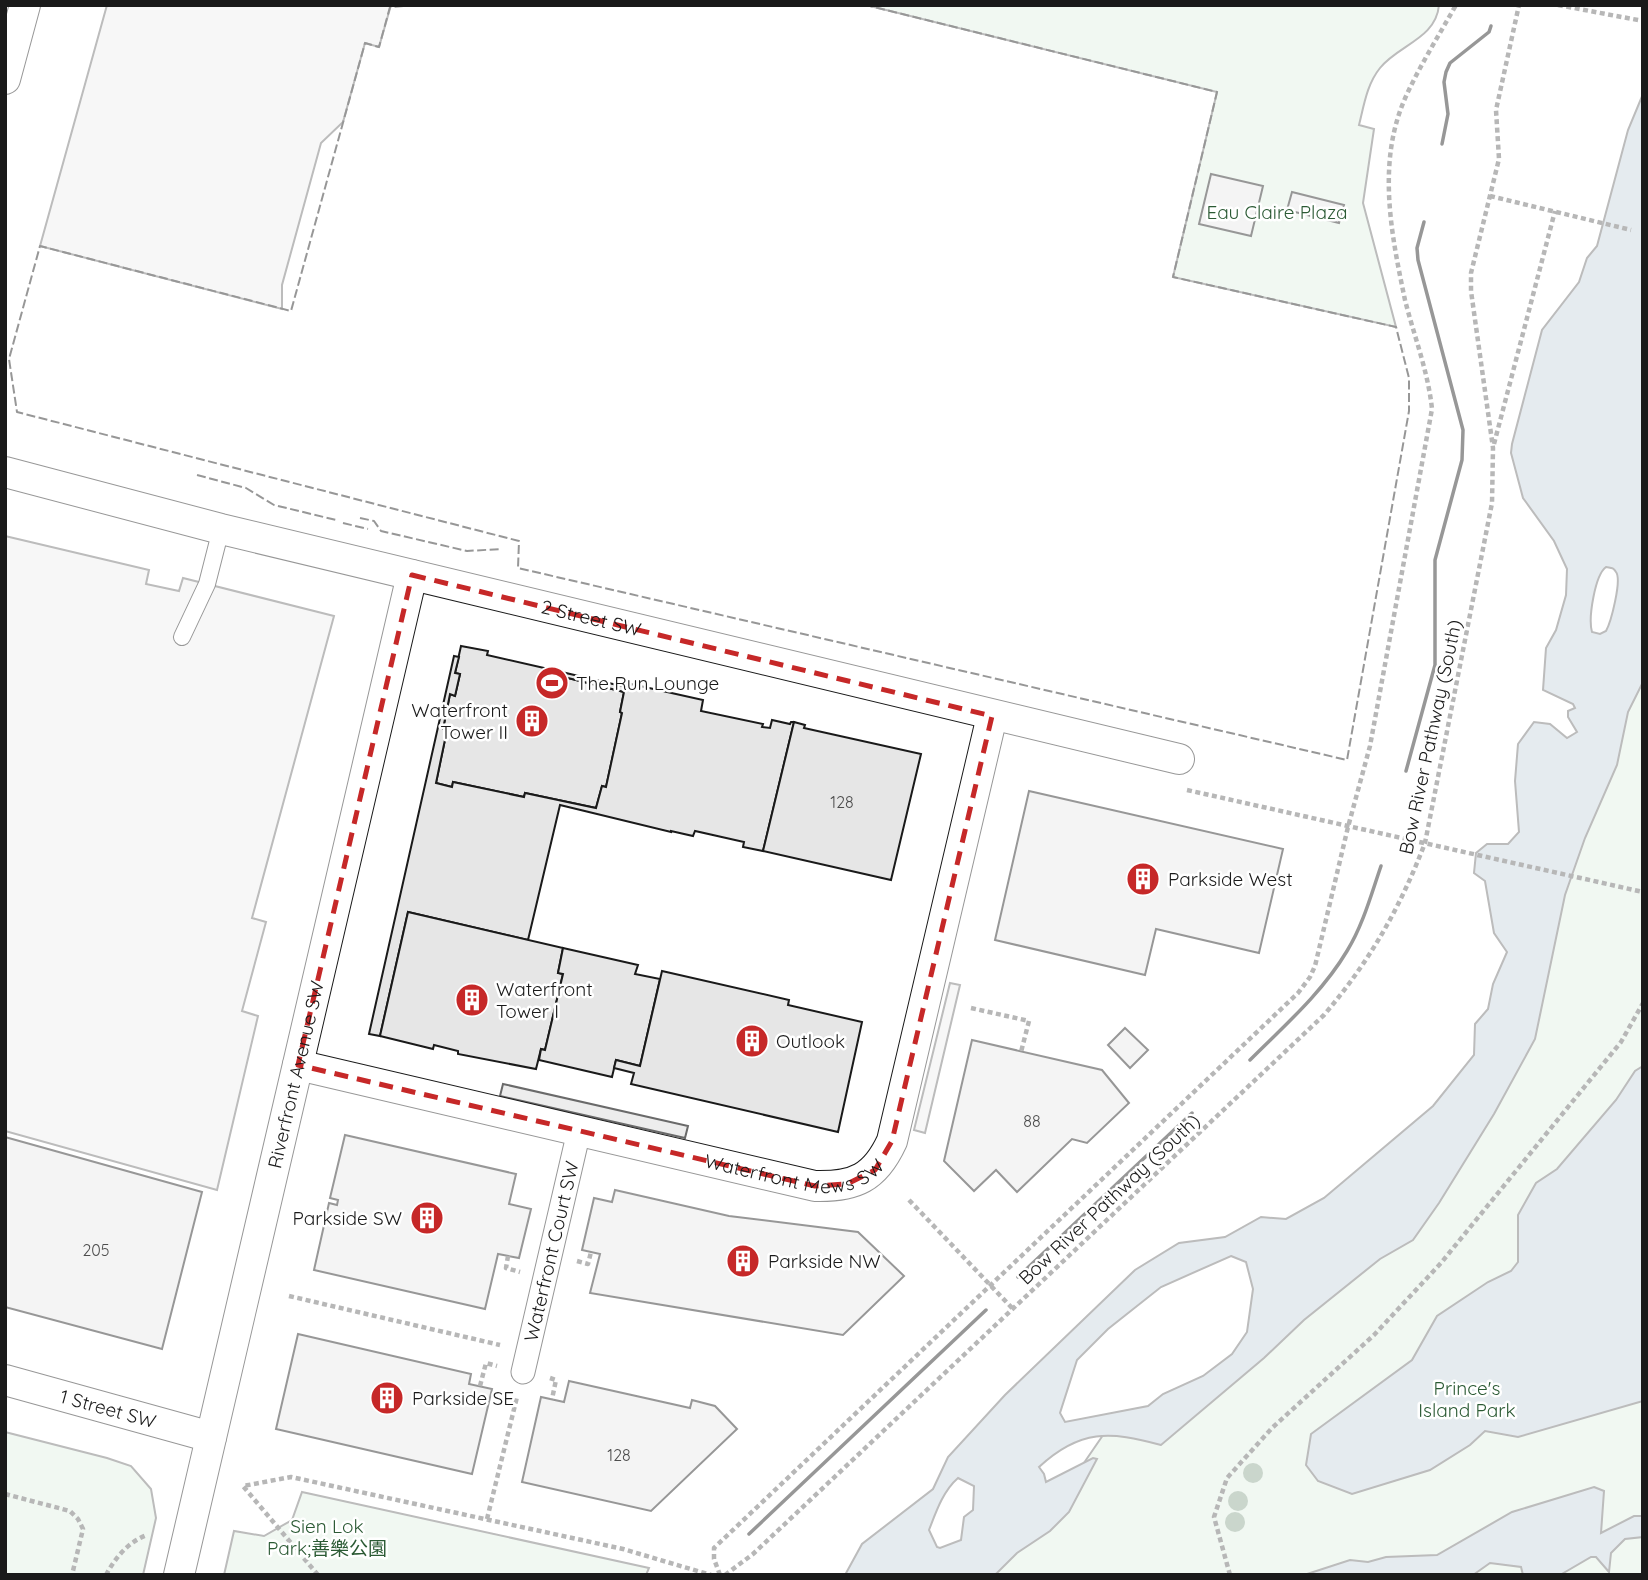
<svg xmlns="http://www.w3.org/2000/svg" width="1648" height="1580" viewBox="0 0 1648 1580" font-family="Quicksand,'Noto Sans SC',sans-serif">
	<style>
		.green { fill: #e0efe3; stroke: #6a6a6a; stroke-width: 2 }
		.parking { fill: #ededed; stroke: #6a6a6a; stroke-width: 2 }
		.water { fill: #c6d2dc; stroke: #6a6a6a; stroke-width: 2; fill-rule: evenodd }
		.building { fill: #e6e6e6; stroke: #1a1a1a; stroke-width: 2 }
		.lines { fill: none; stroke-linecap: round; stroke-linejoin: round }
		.service-casing { stroke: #1a1a1a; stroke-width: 18 }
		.pedestrian-casing { stroke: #1a1a1a; stroke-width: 25 }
		.minor-casing { stroke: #1a1a1a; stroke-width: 32 }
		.path { stroke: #5f5f5f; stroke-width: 4.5; stroke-dasharray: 5 3.5; stroke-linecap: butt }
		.service { stroke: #fff; stroke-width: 16 }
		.pedestrian { stroke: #fff; stroke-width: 23 }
		.minor { stroke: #fff; stroke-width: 30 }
		.fence { stroke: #1a1a1a; stroke-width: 2; stroke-dasharray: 9 3.5; stroke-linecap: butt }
		.wall { stroke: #1a1a1a; stroke-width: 3.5 }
		.tree { fill: #8aa48f }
		.marked { fill: none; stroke: #c62828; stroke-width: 5; stroke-dasharray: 14 9; stroke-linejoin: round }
		.labels { text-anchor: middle; stroke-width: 5; stroke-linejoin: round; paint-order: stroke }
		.number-label { font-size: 16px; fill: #4d4d4d }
		.park-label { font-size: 19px; fill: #2b5a34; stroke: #fff }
		.street-label { font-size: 19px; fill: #1a1a1a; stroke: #fff }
		.poi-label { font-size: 19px; fill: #1a1a1a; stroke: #fff; text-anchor: start }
	</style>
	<rect width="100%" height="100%" fill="#fff"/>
	<!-- green -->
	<g class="green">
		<path d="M866,5H1439C1436,39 1398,45 1380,68C1367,84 1364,105 1359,125L1374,129L1363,203L1396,327L1173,277L1217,92Z"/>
		<polygon points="1643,584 1643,1575 969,1575 1042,1524 1112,1422 1196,1395 1485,1110"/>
		<polygon points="5,1432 107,1458 131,1466 151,1489 156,1518 143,1575 5,1575"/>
		<polygon points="302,1492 649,1568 646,1575 224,1575 234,1531 264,1536 292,1520"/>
	</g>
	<!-- parking -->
	<g class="parking">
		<polygon points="107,5 391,5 379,47 365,43 343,122 321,143 282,285 282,309 40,246"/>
		<polygon points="5,536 149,570 146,584 179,591 183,578 334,616 252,918 266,922 242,1011 258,1016 217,1190 5,1131"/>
		<polygon points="950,983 960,985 925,1133 914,1130"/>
		<polygon points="503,1084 688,1126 685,1138 500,1096"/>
	</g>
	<!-- water -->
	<g class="water">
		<path d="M1643,94V682L1628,712L1617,765L1585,838L1565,895L1535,1039L1494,1114L1439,1203L1413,1240L1380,1259L1304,1320L1264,1358L1161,1445C1110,1431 1080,1429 1039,1467L1044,1474L1046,1482L1093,1458L1097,1459L1069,1512L1050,1531L1017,1553L997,1573L994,1575H845L862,1544L933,1489L948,1457L1005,1395L1135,1270L1179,1243L1225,1237L1261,1217L1286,1219L1324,1198L1433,1106L1474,1055L1475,1024L1488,1009L1493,984L1507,952L1494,933L1485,881L1474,873L1476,853L1487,844H1508L1519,832L1515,781L1518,744L1534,722L1550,724L1567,738L1577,732L1568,717V711L1575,708L1573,704L1543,690L1546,648L1556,630L1566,595L1567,569L1554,541L1523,498L1511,453L1512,444L1542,330L1579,282L1587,258L1597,246L1628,130ZM1606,567C1611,568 1613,567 1616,572C1622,580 1611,622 1606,631L1600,634L1592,632C1588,618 1595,575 1606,567ZM1231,1256L1246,1262L1253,1289L1247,1332L1232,1354L1203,1376L1163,1394L1148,1406L1065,1422L1060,1413L1077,1360L1108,1329L1161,1287ZM958,1478L974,1486L973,1510L964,1517L961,1540L940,1548L937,1547L929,1530C936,1512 943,1491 958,1478Z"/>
		<polygon points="1643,1066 1643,1401 1518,1437 1485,1431 1470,1445 1430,1470 1352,1494 1318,1481 1306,1465 1311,1434 1412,1360 1437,1316 1488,1282 1511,1271 1518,1262 1518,1215 1536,1183 1557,1169 1616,1100 1635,1071"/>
		<polygon points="1594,1487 1604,1491 1601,1533 1634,1516 1643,1516 1643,1537 1625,1539 1611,1553 1609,1572 1596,1557 1591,1557 1560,1575 1523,1575 1521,1567 1490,1563 1473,1575 1304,1575 1350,1560 1368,1562 1386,1557 1437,1555 1512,1512"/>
	</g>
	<!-- building -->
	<g class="building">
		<polygon points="1211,174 1263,186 1251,236 1199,224"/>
		<polygon points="1292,192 1344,205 1339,223 1287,210"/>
		<polygon points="461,646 488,651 487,655 553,670 552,674 624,692 620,712 622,713 606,787 602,786 596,808 525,793 524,797 453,782 452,787 436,783 447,730 443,729 450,694 455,696 460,674 455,673"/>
		<polygon points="454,656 459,657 455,673 460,674 455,696 450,694 443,729 447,730 436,783 452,787 453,782 524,797 525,793 596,808 602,786 606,787 622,713 620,712 624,692 552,674 553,670 630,688 631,684 703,700 701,711 763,724 762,727 770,728 772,720 790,724 791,722 794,722 763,851 743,847 744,842 695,831 693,836 671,831 671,832 560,805 528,940 408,912 380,1036 369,1034"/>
		<polygon points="794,722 805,725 804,728 921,754 891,880 763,851"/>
		<polygon points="1029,791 1283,849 1259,953 1156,929 1145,975 995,940"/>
		<polygon points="408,912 563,948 558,973 563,974 545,1050 541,1049 536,1069 458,1054 458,1051 434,1045 433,1049 380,1036"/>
		<polygon points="563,948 638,965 635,974 660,979 640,1066 616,1060 612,1077 539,1060 541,1049 545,1050 563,974 558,973"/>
		<polygon points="662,971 789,1000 788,1005 862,1022 838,1132 631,1084 634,1073 614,1068 616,1060 640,1066"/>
		<polygon points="1125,1028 1148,1050 1130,1068 1108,1045"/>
		<polygon points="972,1040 1102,1070 1129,1103 1087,1143 1072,1139 1017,1192 996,1170 974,1191 944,1161"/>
		<polygon points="345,1135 516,1174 509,1204 531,1209 519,1258 498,1254 485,1309 314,1270 329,1203 337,1205 338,1200 330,1198"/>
		<polygon points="5,1137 202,1192 162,1349 5,1307"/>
		<polygon points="615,1190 729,1216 858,1232 904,1276 843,1335 590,1293 600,1254 582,1250 594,1198 612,1202"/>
		<polygon points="298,1334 471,1374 469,1384 492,1389 472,1474 276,1429"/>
		<polygon points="569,1381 690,1408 692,1400 715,1406 737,1429 651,1511 522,1482 541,1397 564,1402"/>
	</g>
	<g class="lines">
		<defs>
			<polyline id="service" points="182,637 207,584 221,529"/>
			<g id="pedestrian">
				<path id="s1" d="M523,1372L579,1131"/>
			</g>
			<g id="minor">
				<polyline points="5,79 25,5"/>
				<path id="s2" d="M5,472L221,529L1179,759"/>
				<path id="s3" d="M298,1065L815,1186C855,1187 875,1178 892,1141L992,716"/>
				<path id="s4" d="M5,1380L211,1437"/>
				<path id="s5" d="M179,1575L412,575"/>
			</g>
		</defs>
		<!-- service casing -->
		<use href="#service" class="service-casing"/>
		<!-- pedestrian casing -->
		<use href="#pedestrian" class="pedestrian-casing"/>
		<!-- minor casing -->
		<use href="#minor" class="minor-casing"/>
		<!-- path -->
		<g class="path">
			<polyline points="1558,5 1643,21"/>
			<polyline points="1490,196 1631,230"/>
			<polyline points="1494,444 1555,211"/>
			<polyline points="1187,790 1643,892"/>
			<polyline points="971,1008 1029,1021 1021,1052"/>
			<polyline points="909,1200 1013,1309"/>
			<polyline points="508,1256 506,1268 520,1272"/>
			<polyline points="577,1261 588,1264 591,1252"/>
			<polyline points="289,1296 500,1345"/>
			<polyline points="550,1378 556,1380 552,1399"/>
			<polyline points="480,1386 486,1363 497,1366"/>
			<polyline points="5,1494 70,1511 78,1519 83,1529 72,1575"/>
			<polyline points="487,1519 517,1397"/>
			<path d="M106,1575C115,1558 128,1542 147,1535"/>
			<polyline points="318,1575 243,1486 291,1477 623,1549 711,1575"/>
			<path d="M720,1575L714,1559V1548L1298,993L1310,977L1315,966L1348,827L1370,746L1432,409C1428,371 1414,336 1405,300C1391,233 1376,160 1407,94C1421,64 1439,35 1456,5"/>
			<path d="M725,1575L753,1554L1324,1015C1370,961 1400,908 1425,843L1492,503L1493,448L1471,291V273L1499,159L1496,110L1519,5"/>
			<polyline points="1230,1575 1214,1517 1227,1478 1272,1428 1374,1335 1441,1263 1621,1042 1643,1003"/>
		</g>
		<!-- service -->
		<use href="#service" class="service"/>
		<!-- pedestrian -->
		<use href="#pedestrian" class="pedestrian"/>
		<!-- minor -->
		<use href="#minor" class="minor"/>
		<!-- fence -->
		<g class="fence">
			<polyline points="416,5 390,7 379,47 365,43 291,311 40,246 9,359 17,412 519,541 518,568 1347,760 1409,411 1409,378 1396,327 1173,277 1217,92 866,5"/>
			<polyline points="197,475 246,488 274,505 336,520"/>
			<polyline points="360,518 374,521 381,531 467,551 501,549"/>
			<polyline points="343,523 368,529"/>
		</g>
		<!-- wall -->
		<g class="wall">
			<polyline points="1442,144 1448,114 1444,82 1446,72 1450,63 1489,32 1491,26"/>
			<polyline points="1406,771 1435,665 1435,560 1462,460 1463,430 1418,260 1417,248 1424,222"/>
			<path d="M1250,1060C1284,1026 1322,993 1347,951C1363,925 1371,895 1381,866"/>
			<polyline points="1018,1277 1192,1113"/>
			<polyline points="749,1534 986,1310"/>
		</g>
	</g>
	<!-- trees -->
	<g class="tree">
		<circle cx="1253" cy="1473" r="10"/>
		<circle cx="1238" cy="1501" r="10"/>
		<circle cx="1235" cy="1522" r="10"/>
	</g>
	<!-- marked area -->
	<path d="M0 0H1648V1580H0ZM412,575L992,716L892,1141L875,1170L847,1184L815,1186L298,1065Z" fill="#fff" fill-opacity=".55" fill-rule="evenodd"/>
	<path class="marked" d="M412,575L992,716L892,1141L875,1170L847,1184L815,1186L298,1065Z"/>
	<!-- icons -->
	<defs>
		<symbol id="stadium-disc" viewBox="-11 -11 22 22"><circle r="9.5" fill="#c62828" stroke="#fff"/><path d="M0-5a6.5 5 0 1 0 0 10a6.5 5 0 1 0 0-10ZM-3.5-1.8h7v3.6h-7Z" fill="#fff"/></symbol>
		<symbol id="building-disc" viewBox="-11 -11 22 22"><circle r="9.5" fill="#c62828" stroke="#fff"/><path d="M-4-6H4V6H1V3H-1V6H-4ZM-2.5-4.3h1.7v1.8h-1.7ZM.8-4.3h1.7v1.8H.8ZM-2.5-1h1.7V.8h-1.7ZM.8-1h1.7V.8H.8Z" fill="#fff"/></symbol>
	</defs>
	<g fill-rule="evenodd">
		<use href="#stadium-disc" x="533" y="664" width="38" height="38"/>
		<use href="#building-disc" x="513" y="702" width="38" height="38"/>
		<use href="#building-disc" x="1124" y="860" width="38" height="38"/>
		<use href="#building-disc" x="453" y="981" width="38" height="38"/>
		<use href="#building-disc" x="733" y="1022" width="38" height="38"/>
		<use href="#building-disc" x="408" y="1199" width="38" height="38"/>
		<use href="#building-disc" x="724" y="1242" width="38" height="38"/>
		<use href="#building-disc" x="368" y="1379" width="38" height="38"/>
	</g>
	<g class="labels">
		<!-- number labels -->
		<g class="number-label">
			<text x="842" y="808">128</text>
			<text x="1032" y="1127">88</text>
			<text x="96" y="1256">205</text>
			<text x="619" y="1461">128</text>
		</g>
		<!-- park labels -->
		<g class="park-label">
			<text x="1277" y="219">Eau Claire Plaza</text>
			<text x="1467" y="1395">Prince's<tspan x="1467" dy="22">Island Park</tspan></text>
			<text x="327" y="1533">Sien Lok<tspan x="327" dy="22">Park;善樂公園</tspan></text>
		</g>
		<!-- street labels -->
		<g class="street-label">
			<text dy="7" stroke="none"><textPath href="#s2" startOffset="604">2 Street SW</textPath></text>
			<text transform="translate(1430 737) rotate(-78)" y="7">Bow River Pathway (South)</text>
			<text dy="7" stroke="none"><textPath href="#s5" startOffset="514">Riverfront Avenue SW</textPath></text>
			<text dy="7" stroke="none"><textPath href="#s3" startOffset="511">Waterfront Mews SW</textPath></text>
			<text transform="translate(1109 1199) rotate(-43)" y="7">Bow River Pathway (South)</text>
			<text dy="7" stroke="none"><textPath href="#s1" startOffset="124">Waterfront Court SW</textPath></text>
			<text dy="7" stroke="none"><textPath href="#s4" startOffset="107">1 Street SW</textPath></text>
		</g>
		<!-- poi labels -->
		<g class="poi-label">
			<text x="576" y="690">The Run Lounge</text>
			<text x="508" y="717" text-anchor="end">Waterfront<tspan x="508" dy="22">Tower II</tspan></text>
			<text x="1168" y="886">Parkside West</text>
			<text x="496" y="996">Waterfront<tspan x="496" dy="22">Tower I</tspan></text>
			<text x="776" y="1048">Outlook</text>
			<text x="402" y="1225" text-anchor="end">Parkside SW</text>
			<text x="768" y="1268">Parkside NW</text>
			<text x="412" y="1405">Parkside SE</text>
		</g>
	</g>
	<!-- border -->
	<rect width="1648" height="1580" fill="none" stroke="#1a1a1a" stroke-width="14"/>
</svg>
